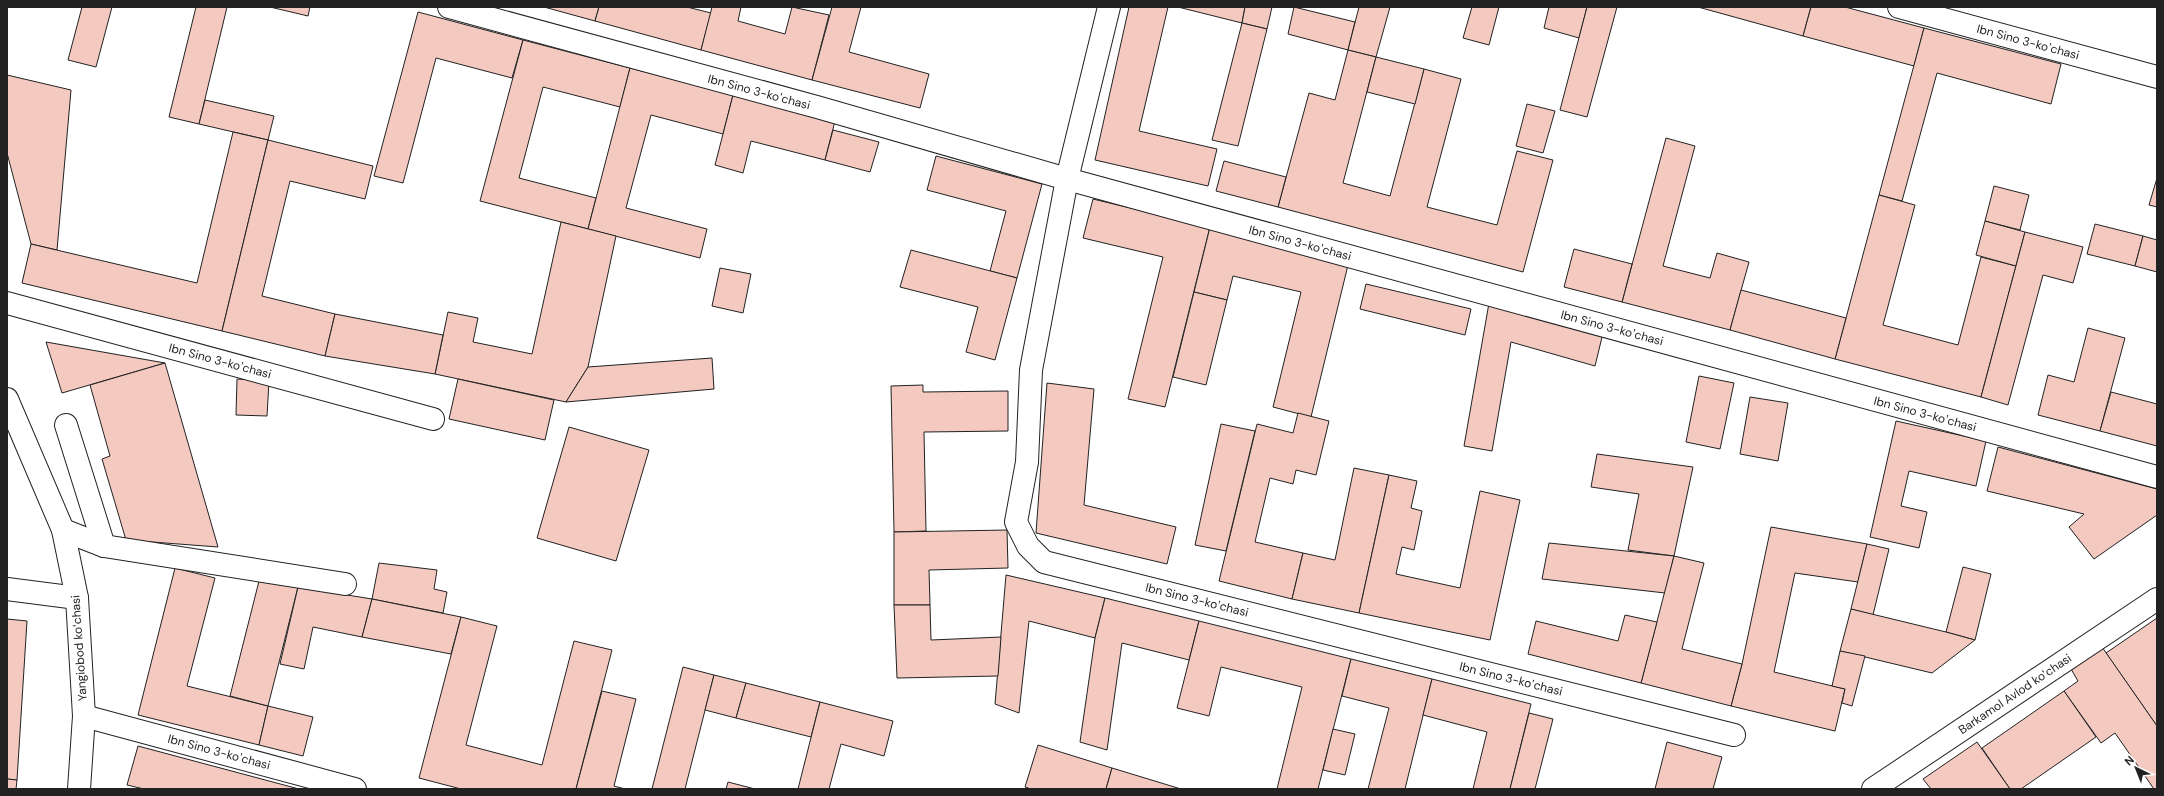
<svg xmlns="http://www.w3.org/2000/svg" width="2164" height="796" viewBox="0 0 2164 796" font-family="'DM Sans',sans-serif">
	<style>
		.building { fill: #f3c9c0; stroke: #222 }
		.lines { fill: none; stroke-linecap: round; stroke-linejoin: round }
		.minor-casing { stroke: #222; stroke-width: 24 }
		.minor { stroke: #fff; stroke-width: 22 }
		.labels { text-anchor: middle; stroke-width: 3; stroke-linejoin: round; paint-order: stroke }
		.street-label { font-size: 12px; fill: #222; stroke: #fff }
	</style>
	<rect width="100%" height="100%" fill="#fff"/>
	<!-- building -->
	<g class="building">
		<polygon points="82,7 112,7 96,67 68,60"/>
		<polygon points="196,7 227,7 199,124 169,117"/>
		<polygon points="270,7 310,7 308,16"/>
		<polygon points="544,7 599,7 595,21"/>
		<polygon points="599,7 687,7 711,13 701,50 595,21"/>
		<polygon points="712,7 741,7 738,21 785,34 792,7 829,15 812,80 701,50"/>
		<polygon points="832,7 861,7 849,52 929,74 920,108 812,80"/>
		<polygon points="1129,7 1168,7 1139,131 1217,149 1208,186 1095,160"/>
		<polygon points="1178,7 1245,7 1242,23"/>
		<polygon points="1245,7 1272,7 1267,29 1242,23"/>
		<polygon points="1294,7 1355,22 1348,50 1288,34"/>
		<polygon points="1359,7 1390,7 1376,57 1348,50"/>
		<polygon points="1472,7 1499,7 1489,45 1463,38"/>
		<polygon points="1549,7 1587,7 1579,38 1544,28"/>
		<polygon points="1587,7 1617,7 1587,117 1560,110"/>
		<polygon points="1698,7 1811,7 1803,36"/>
		<polygon points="1811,7 1845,7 1924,28 1914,66 1803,36"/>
		<polygon points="418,12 523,40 512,78 436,58 403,183 374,176"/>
		<polygon points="1242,23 1267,29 1238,146 1212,140"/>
		<polygon points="1924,28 2061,64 2051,104 1937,73 1902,201 1879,195"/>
		<polygon points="523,40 630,68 620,107 543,87 519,178 596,198 588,229 480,201"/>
		<polygon points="1348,50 1376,57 1343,183 1390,196 1424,69 1461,79 1427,207 1497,225 1517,151 1553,160 1523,272 1278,207 1309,93 1335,100"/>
		<polygon points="1376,57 1424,69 1415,104 1367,92"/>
		<polygon points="630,68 733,95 723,134 651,115 626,208 707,229 700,258 588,229"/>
		<polygon points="7,75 71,90 57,250 31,244 7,153"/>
		<polygon points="733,95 835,121 825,160 751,141 743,173 715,165"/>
		<polygon points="205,100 274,116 268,140 199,124"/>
		<polygon points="1527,104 1555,111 1543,153 1516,146"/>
		<polygon points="833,130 879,142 870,172 825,160"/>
		<polygon points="233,132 268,140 222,331 22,283 31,244 197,283"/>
		<polygon points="1666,138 1695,146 1663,266 1710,278 1717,253 1749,262 1730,330 1622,302"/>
		<polygon points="268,140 373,166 365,199 290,181 262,296 335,314 325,356 222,331"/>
		<polygon points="936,156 1042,184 1017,278 990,271 1006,211 927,190"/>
		<polygon points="1224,161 1286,177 1278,207 1216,191"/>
		<polygon points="2157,178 2157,207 2149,205"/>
		<polygon points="1994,186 2029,195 2020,230 1985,221"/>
		<polygon points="1879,195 1915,205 1883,325 1958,345 1981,257 2016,266 1981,397 1835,359"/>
		<polygon points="1093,199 1210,227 1165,407 1128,399 1163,257 1083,238"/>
		<polygon points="1985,221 2025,232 2016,266 1976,255"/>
		<polygon points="561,222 616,236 588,367 566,402 435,374 448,312 478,318 473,342 532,354"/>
		<polygon points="2095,224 2143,236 2135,266 2087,254"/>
		<polygon points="1210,227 1349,261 1311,417 1273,407 1301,292 1233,276 1227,300 1194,292"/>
		<polygon points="2025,232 2083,247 2073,283 2043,275 2008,405 1981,397"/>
		<polygon points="2143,236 2157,240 2157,272 2135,266"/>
		<polygon points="1574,249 1632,264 1622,302 1564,287"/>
		<polygon points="911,250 1017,278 995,360 966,352 978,307 900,287"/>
		<polygon points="720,268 751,274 743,313 712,306"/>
		<polygon points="1366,284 1471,309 1465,335 1360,309"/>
		<polygon points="1741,290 1846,318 1835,359 1730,330"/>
		<polygon points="1194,292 1227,300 1206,385 1173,377"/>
		<polygon points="1489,303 1603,333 1595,366 1511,342 1492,451 1464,446"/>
		<polygon points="335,314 443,335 435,374 325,356"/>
		<polygon points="2088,328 2125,338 2100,431 2038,415 2048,375 2074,382"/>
		<polygon points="46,342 165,363 62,393"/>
		<polygon points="712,358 714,389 566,402 588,367"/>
		<polygon points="165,363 218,547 126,540 102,459 110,456 90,385"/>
		<polygon points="1699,376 1734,383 1720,449 1686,442"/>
		<polygon points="237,379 269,381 267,416 236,415"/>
		<polygon points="458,379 554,400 545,440 449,419"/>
		<polygon points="1047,383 1094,389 1084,505 1176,527 1167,564 1036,533"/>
		<polygon points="923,385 923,392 1008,391 1008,431 924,432 926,531 894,532 891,386"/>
		<polygon points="2111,392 2157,404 2157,446 2100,431"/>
		<polygon points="1750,397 1788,403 1778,461 1740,454"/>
		<polygon points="1298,413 1329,421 1316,475 1296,470 1293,484 1270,478 1255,542 1303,553 1292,599 1219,581 1257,424 1293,433"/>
		<polygon points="1896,421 1986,441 1976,486 1909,471 1901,506 1927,512 1919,548 1870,537"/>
		<polygon points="1221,424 1255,431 1226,551 1195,545"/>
		<polygon points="569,427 649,450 616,561 537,538"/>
		<polygon points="1998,447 2157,489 2157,515 2094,559 2069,527 2084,514 1987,491"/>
		<polygon points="1597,454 1693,467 1674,556 1628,550 1639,494 1591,487"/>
		<polygon points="1354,468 1389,475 1359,613 1292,599 1303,553 1335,560"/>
		<polygon points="1389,475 1417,481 1411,508 1422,511 1414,550 1402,547 1396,574 1460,588 1480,491 1520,500 1490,640 1359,613"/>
		<polygon points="1771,527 1867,544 1858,582 1795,573 1774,672 1845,689 1835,731 1731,706 1742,664"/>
		<polygon points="1007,530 1008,568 929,570 930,605 894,605 894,532"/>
		<polygon points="1549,543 1674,556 1665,593 1542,579"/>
		<polygon points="1867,544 1889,549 1873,615 1851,609"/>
		<polygon points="1674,556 1704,563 1682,649 1742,664 1731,706 1641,683"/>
		<polygon points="379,563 437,570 434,589 447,592 443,613 372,599"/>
		<polygon points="1963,567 1991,574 1975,640 1946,632"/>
		<polygon points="175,568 215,578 187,686 268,706 259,745 138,715"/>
		<polygon points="1006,575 1105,598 1095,638 1029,621 1019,713 995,704"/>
		<polygon points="259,581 298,587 268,706 230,696"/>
		<polygon points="298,587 372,599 362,637 313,627 304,669 280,664"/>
		<polygon points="1105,598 1199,621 1189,660 1122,643 1107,750 1080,742 1095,638"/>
		<polygon points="372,599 461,617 451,654 362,637"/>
		<polygon points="894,605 930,605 931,640 1001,637 998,676 897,678"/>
		<polygon points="1851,609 1946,632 1975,640 1932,673 1840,651"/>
		<polygon points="1625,615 1657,622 1641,683 1528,654 1536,621 1618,641"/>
		<polygon points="461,617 497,626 466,745 542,765 574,641 612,650 576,789 461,789 419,778"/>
		<polygon points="2157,618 2157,726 2106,653"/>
		<polygon points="7,619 27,621 17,780 7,779"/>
		<polygon points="1199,621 1351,659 1318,789 1277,789 1302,687 1221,667 1209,716 1177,708"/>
		<polygon points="2102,647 2157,726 2157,789 2154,789 2115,733 2101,743 2064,691 2078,681 2071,669"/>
		<polygon points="1840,651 1865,656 1852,706 1842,703 1845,689 1832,686"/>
		<polygon points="1351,659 1432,679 1405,789 1368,789 1389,708 1342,696"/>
		<polygon points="683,667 714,675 685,789 652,789"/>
		<polygon points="714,675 746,683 736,718 705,710"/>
		<polygon points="1432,679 1531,704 1510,789 1473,789 1487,732 1423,715"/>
		<polygon points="746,683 820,702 811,737 736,718"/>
		<polygon points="602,691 636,699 614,786 625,789 576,789"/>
		<polygon points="2064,691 2096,737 2021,789 2010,789 1982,748"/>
		<polygon points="820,702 893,721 884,756 841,744 829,789 798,789"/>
		<polygon points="268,706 313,717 303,756 259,745"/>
		<polygon points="1529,713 1553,719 1535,789 1510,789"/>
		<polygon points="1333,729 1355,734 1345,775 1323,770"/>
		<polygon points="1667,742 1722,757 1713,789 1655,789"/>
		<polygon points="1977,742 2010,789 1931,789 1923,779"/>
		<polygon points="1038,745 1112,768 1106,789 1031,789 1025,787"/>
		<polygon points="138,746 299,789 144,789 127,785"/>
		<polygon points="1112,768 1181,789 1106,789"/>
		<polygon points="7,779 17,780 16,789 7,789"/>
		<polygon points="728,782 755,789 726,789"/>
	</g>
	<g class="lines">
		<defs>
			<g id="minor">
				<polyline points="449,7 817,107 1067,179 2157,477"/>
				<polyline points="1109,7 1067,179 1031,370 1027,462 1016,522 1028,546 1044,562 1734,735"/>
				<polyline points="1899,7 2157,77"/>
				<polyline points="7,303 433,419"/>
				<polyline points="7,399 63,530 77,598 84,716 79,789"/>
				<polyline points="66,425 104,546"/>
				<polyline points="63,530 104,546 345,584"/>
				<polyline points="7,589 77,598"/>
				<polyline points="84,716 355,789"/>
				<polyline points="1873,789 2157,599"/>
			</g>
		</defs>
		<!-- minor casing -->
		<use href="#minor" class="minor-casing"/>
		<!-- minor -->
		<use href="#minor" class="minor"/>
	</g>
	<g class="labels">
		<!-- street labels -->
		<g class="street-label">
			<text transform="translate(2028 42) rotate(15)" y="4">Ibn Sino 3-koʼchasi</text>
			<text transform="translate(759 92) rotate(15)" y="4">Ibn Sino 3-koʼchasi</text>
			<text transform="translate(1300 243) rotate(15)" y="4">Ibn Sino 3-koʼchasi</text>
			<text transform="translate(1612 328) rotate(15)" y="4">Ibn Sino 3-koʼchasi</text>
			<text transform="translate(220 361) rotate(15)" y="4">Ibn Sino 3-koʼchasi</text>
			<text transform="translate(1925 414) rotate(15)" y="4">Ibn Sino 3-koʼchasi</text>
			<text transform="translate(1197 600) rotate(14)" y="4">Ibn Sino 3-koʼchasi</text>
			<text transform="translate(79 648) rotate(-94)" y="4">Yangiobod koʻchasi</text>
			<text transform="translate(1511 679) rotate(14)" y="4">Ibn Sino 3-koʼchasi</text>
			<text transform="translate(2015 694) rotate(-34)" y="4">Barkamol Avlod koʻchasi</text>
			<text transform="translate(219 752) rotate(15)" y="4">Ibn Sino 3-koʼchasi</text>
		</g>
	</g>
	<!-- border -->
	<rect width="2164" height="796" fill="none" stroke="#222222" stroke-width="16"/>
	<!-- north arrow -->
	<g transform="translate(2136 768) rotate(317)" stroke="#ffffff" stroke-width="3" paint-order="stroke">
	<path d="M0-3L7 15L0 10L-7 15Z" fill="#222222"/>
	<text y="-6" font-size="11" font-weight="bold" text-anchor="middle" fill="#222222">N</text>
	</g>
</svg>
